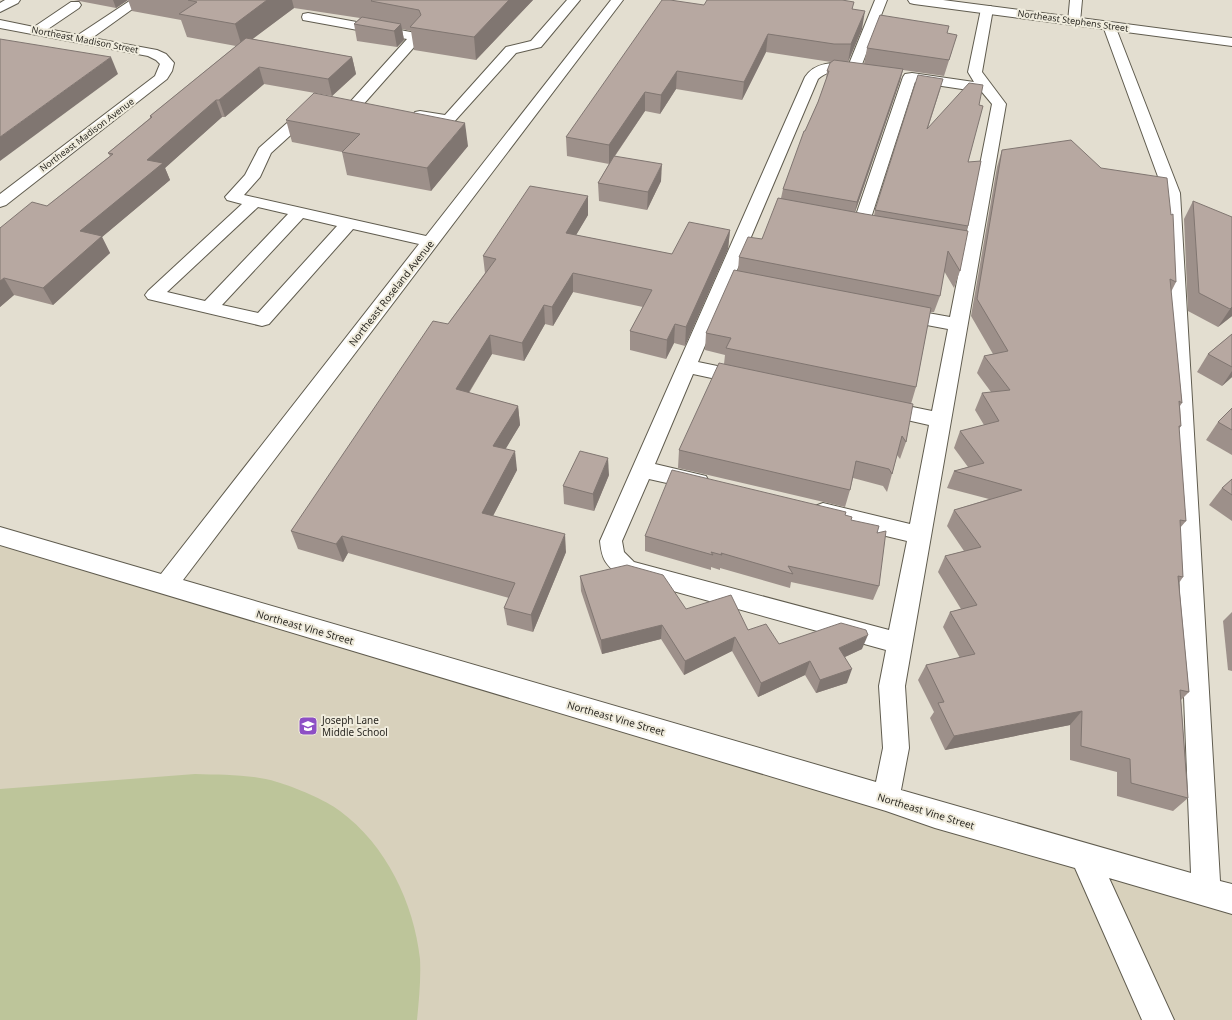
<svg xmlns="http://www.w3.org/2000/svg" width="1232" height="1020" viewBox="0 0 1232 1020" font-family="'Noto Sans',sans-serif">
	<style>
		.built { fill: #d8d1bc }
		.green { fill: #bdc59a }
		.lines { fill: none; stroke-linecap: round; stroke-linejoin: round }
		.minor-casing { stroke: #605c4f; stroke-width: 2 }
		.major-casing { stroke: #605c4f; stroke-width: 2 }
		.minor { fill: #fff; fill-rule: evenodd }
		.major { fill: #fff; fill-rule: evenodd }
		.wall { fill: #9d908a }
		.shaded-wall { fill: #807671 }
		.building { fill: #b7a8a1; stroke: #807671 }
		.labels { text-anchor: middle; stroke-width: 4; stroke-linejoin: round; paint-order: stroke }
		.far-street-label { font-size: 9px; fill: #2b2923; stroke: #f0ecdd }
		.street-label { font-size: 10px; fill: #2b2923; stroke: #f0ecdd }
		.poi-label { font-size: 10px; fill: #2b2923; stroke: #f0ecdd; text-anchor: start }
	</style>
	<rect width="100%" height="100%" fill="#e3ded0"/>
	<!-- built -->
	<polygon class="built" points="0,538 1232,913 1232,1020 0,1020"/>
	<!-- green -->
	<path class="green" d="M195,774C222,775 251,774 277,782C294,787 326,800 340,811C386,845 414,903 420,959C421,979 419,1000 417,1020H0V789Z"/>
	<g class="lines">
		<defs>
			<g id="minor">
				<polygon points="5,0 20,0 18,3 0,12 0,3"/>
				<polygon points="131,0 145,0 92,38 157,50 166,54 174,63 172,71 167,79 6,205 0,207 0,194 155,76 160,64 156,60 148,56 0,28 0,20 34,27 71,2 79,2 81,5 79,8 48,29 78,35"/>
				<polygon points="567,0 580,0 541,47 516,53 453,123 448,124 415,118 413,115 415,112 420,111 445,115 506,47 531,41"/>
				<path d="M611,0H623L183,580L876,782L883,748L879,686L886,650L619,576C605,563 602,560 600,541L805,77C815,62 833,62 849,64L875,0H887L859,72C842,76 834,65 818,79L698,362L751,373L754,378L751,383L744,385L693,374L655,464L706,476L709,482L706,488L698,490L649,479L622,541L624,552L634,562L889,630L907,541L823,521L815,518L812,512L815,506L823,503L910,524L929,425L876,413L873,408L876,403L883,401L932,411L948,329L900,320L894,318L891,314L894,310L900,308L950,317L992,104L982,92L915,82L869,224L867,228L861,229L855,228L853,224L903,77L905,74L912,73L974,82L968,72L981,9L983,6H991L993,9L982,72L1006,104L905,686L909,748L901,790L1191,873L1164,193L1103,26L1104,23H1114L1180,193L1220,881L1232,884V914L1109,878L1174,1020H1142L1075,868L935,828L886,811L0,545V527L161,574L419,244L353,229L269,324L262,326L148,299L145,295L148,291L242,204L227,200L225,197L245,175L259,148L305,107L310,106L315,107L317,110L315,113L271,153L260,177L244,195L426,236ZM258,207L288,214L205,301L167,292ZM303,218L337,226L258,313L222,305Z"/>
				<polygon points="1070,0 1082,0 1080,22 1079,25 1069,25 1068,22"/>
				<polygon points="308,13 416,33 421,34 423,37 361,107 356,108 351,107 349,104 351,101 407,39 303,20 302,17 303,14"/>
			</g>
			<polygon id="major" points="908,0 943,0 1232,38 1232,46 914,4 910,3"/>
		</defs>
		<!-- minor casing -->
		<use href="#minor" class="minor-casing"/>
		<!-- major casing -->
		<use href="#major" class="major-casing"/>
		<!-- minor -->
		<use href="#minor" class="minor"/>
		<!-- major -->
		<use href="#major" class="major"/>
	</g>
	<!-- wall -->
	<g class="wall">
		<polygon points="74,0 533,0 476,60 414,50 411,31 402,29 404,40 397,47 357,41 354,24 360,18 294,8 252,39 352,57 356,74 332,96 264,84 225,117 222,117 165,168 170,180 102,237 110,253 53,305 14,295 0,307 0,228 47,206 110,156 108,153 150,118 150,116 236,46 187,37 181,20 132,11 128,0 116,8"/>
		<polygon points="843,1 853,9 862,29 848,62 864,64 867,48 947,33 952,51 944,76 903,70 900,81 855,212 874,216 875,210 941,87 928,128 979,105 968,162 968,226 966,231 960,271 954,288 944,271 940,296 934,312 930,312 916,387 911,404 906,442 900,459 897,455 892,474 887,492 883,486 853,478 850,490 845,507 678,468 679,450 724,364 725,355 705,350 706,333 738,271 739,257 762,239 781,198 783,189 805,131 818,102 826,80 827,71 831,62 766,52 742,100 676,89 660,114 645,111 615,156 661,181 647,210 599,201 598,183 609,164 567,156 566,137 704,5"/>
		<polygon points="286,120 468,146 431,191 347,175 342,152 292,142"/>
		<polygon points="1002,150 1176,282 1171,292 1182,403 1180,406 1181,426 1179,429 1186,521 1180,528 1183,577 1179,583 1189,692 1181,700 1188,798 1173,811 1117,796 1117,772 1070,760 1070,725 945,750 930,718 934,712 918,680 926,665 960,658 943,627 950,612 961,609 938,572 945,556 964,551 947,526 954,510 989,499 947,488 954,471 968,467 954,448 960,431 984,425 975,410 982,393 991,392 977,373 984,356 993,354 971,316 997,167"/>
		<polygon points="588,196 588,215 576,235 672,254 730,230 728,249 685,346 674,343 666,359 630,350 630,331 643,307 573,292 553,326 545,324 524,361 492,354 469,393 518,406 520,425 505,449 517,470 493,516 566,552 533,632 507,625 504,608 509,598 348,553 343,562 298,549 291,531 448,324 485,273 483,256"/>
		<polygon points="1193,201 1232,316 1218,327 1188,311 1184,219"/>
		<polygon points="1232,334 1232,377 1222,386 1197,372 1208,354"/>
		<polygon points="1232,408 1232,455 1206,440 1218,422"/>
		<polygon points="609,475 594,511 564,504 563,486"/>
		<polygon points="1232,479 1232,521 1209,505 1222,488"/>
		<polygon points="845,515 851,520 877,533 879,586 873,600 791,582 790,588 720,568 720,570 711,567 711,570 645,551 645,536"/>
		<polygon points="580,576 686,609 748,630 779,644 862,649 845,657 847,683 816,693 805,675 758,697 732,651 684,675 661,639 602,654 581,591"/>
		<polygon points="1232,612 1232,671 1228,670 1223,621"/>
	</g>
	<!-- shaded-wall -->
	<g class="shaded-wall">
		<polygon points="113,0 128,0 116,8"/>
		<polygon points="267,0 292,0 294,8 242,47 235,24"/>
		<polygon points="509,0 533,0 476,60 474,37"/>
		<polygon points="865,11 862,29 848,62 851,44"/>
		<polygon points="401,24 404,40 397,47 394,31"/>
		<polygon points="768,34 766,52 742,100 744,82"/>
		<polygon points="111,57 118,74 0,161 0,137"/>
		<polygon points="352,57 356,74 332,96 328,79"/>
		<polygon points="259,67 264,84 225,117 219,100"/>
		<polygon points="903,69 900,81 854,215 857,202"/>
		<polygon points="677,71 676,89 660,114 661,95"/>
		<polygon points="645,92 645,111 609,164 609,145"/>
		<polygon points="216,100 222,117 165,168 170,180 102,237 110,253 53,305 43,288 80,231 147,160"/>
		<polygon points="465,123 468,146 431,191 427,168"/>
		<polygon points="662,164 661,181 647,210 648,192"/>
		<polygon points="588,196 588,215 566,252 566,233"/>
		<polygon points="730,230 728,249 685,346 686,327"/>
		<polygon points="573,273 573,292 553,326 552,307"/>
		<polygon points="4,278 14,295 0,307 0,281"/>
		<polygon points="544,305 545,324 524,361 522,343"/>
		<polygon points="1232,307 1232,316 1218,327 1230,309"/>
		<polygon points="675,324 674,343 666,359 667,340"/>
		<polygon points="490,335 492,354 459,408 456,389"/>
		<polygon points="1232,371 1232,377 1222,386"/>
		<polygon points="518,406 520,425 496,465 493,446"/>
		<polygon points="515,451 517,470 485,531 482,513"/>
		<polygon points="608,458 609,475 594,511 593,494"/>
		<polygon points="565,534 566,552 533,632 531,615"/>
		<polygon points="342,536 348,553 343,562 336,544"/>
		<polygon points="662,625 661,639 602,654 601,640"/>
		<polygon points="868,635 862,649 834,662 839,648"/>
		<polygon points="735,637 732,651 684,675 685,661"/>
		<polygon points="810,661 805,675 758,697 761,683"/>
		<polygon points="852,669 847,683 816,693 820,680"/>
		<polygon points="1082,711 1070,725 945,750 954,736"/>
	</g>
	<!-- building -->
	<g class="building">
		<polygon points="188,0 267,0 235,24 179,14 197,2"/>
		<polygon points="372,0 509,0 474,37 410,27 421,15 419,10 371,1"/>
		<polygon points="662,0 670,0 704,5 707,0 842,0 854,2 852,9 865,11 851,44 834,44 768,34 744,82 677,71 661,95 645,92 609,145 566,137"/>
		<polygon points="880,15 949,26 947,33 957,35 949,60 867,48"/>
		<polygon points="362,17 401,24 394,31 354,24"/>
		<polygon points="246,38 352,57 328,79 259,67 219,100 216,100 147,160 163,163 80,231 102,236 43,288 4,278 0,281 0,228 32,202 47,206 113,154 108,153 152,117 150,116"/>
		<polygon points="0,39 111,57 0,137"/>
		<polygon points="834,60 903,69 857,202 783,189 804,131 805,131 818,102 829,71 827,71 830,63"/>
		<polygon points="918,75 943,79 927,129 969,83 983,85 979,105 983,106 968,162 981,161 968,226 875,210"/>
		<polygon points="314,93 465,123 427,168 342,152 360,134 286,120"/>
		<polygon points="1071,140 1101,168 1167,178 1171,215 1173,214 1176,282 1170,279 1182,403 1179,401 1181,426 1179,426 1186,521 1180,520 1183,577 1178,576 1189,692 1180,690 1188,798 1131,783 1130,759 1081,746 1082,711 954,736 938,703 944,702 926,665 975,654 950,612 977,605 945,556 981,547 954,510 1022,490 954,471 984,463 960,431 999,421 982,393 1010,390 984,356 1008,351 977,299 1002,150"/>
		<polygon points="614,156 662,164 648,192 598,183"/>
		<polygon points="530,186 588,196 566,233 672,254 689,222 730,230 686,327 675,324 667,340 630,331 652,290 573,273 552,307 544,305 522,343 490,335 456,389 518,406 493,446 515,451 482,513 565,534 531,615 504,608 515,583 342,536 336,544 291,531 433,321 448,324 496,259 483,256"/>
		<polygon points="778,198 865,214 968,231 960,271 948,251 940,296 739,257 748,237 762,239"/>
		<polygon points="1193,201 1232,217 1232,307 1230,309 1199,293"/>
		<polygon points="734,270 931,308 916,387 726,348 731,338 706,333"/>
		<polygon points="1232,334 1232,367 1208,354"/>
		<polygon points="719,363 913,404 906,442 902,436 892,474 889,469 856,461 850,490 679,450"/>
		<polygon points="1232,408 1232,430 1218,422"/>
		<polygon points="580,451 608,458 593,494 563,486"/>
		<polygon points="672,470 846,512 845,515 852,517 851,520 879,526 877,533 886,531 879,586 788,566 793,574 721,553 722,555 711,552 713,555 645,536"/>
		<polygon points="1232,479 1232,495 1222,488"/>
		<polygon points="627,565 663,575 686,609 731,595 748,630 766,624 779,644 841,623 866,630 868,635 839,648 852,669 820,680 810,661 761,683 735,637 685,661 662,625 601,640 580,576"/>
	</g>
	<!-- icons -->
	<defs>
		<symbol id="school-square" viewBox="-11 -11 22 22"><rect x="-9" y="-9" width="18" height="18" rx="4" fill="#8d4fc5" stroke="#f0ecdd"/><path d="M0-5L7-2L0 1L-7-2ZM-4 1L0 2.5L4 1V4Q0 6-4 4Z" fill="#fff"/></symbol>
	</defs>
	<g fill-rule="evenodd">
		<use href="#school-square" x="297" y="715" width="22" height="22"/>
	</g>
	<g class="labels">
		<!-- far-street labels -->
		<g class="far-street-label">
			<text transform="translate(1073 21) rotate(8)" y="3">Northeast Stephens Street</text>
			<text transform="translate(85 40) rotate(11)" y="3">Northeast Madison Street</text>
			<text transform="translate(87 135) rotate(-37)" y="3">Northeast Madison Avenue</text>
		</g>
		<!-- street labels -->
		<g class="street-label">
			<text transform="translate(391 293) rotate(-52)" y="4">Northeast Roseland Avenue</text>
			<text transform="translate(305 627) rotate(16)" y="4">Northeast Vine Street</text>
			<text transform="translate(616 718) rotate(16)" y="4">Northeast Vine Street</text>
			<text transform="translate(926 811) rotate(17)" y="4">Northeast Vine Street</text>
		</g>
		<!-- poi labels -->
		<g class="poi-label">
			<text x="322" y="724">Joseph Lane<tspan x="322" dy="12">Middle School</tspan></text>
		</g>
	</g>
</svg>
